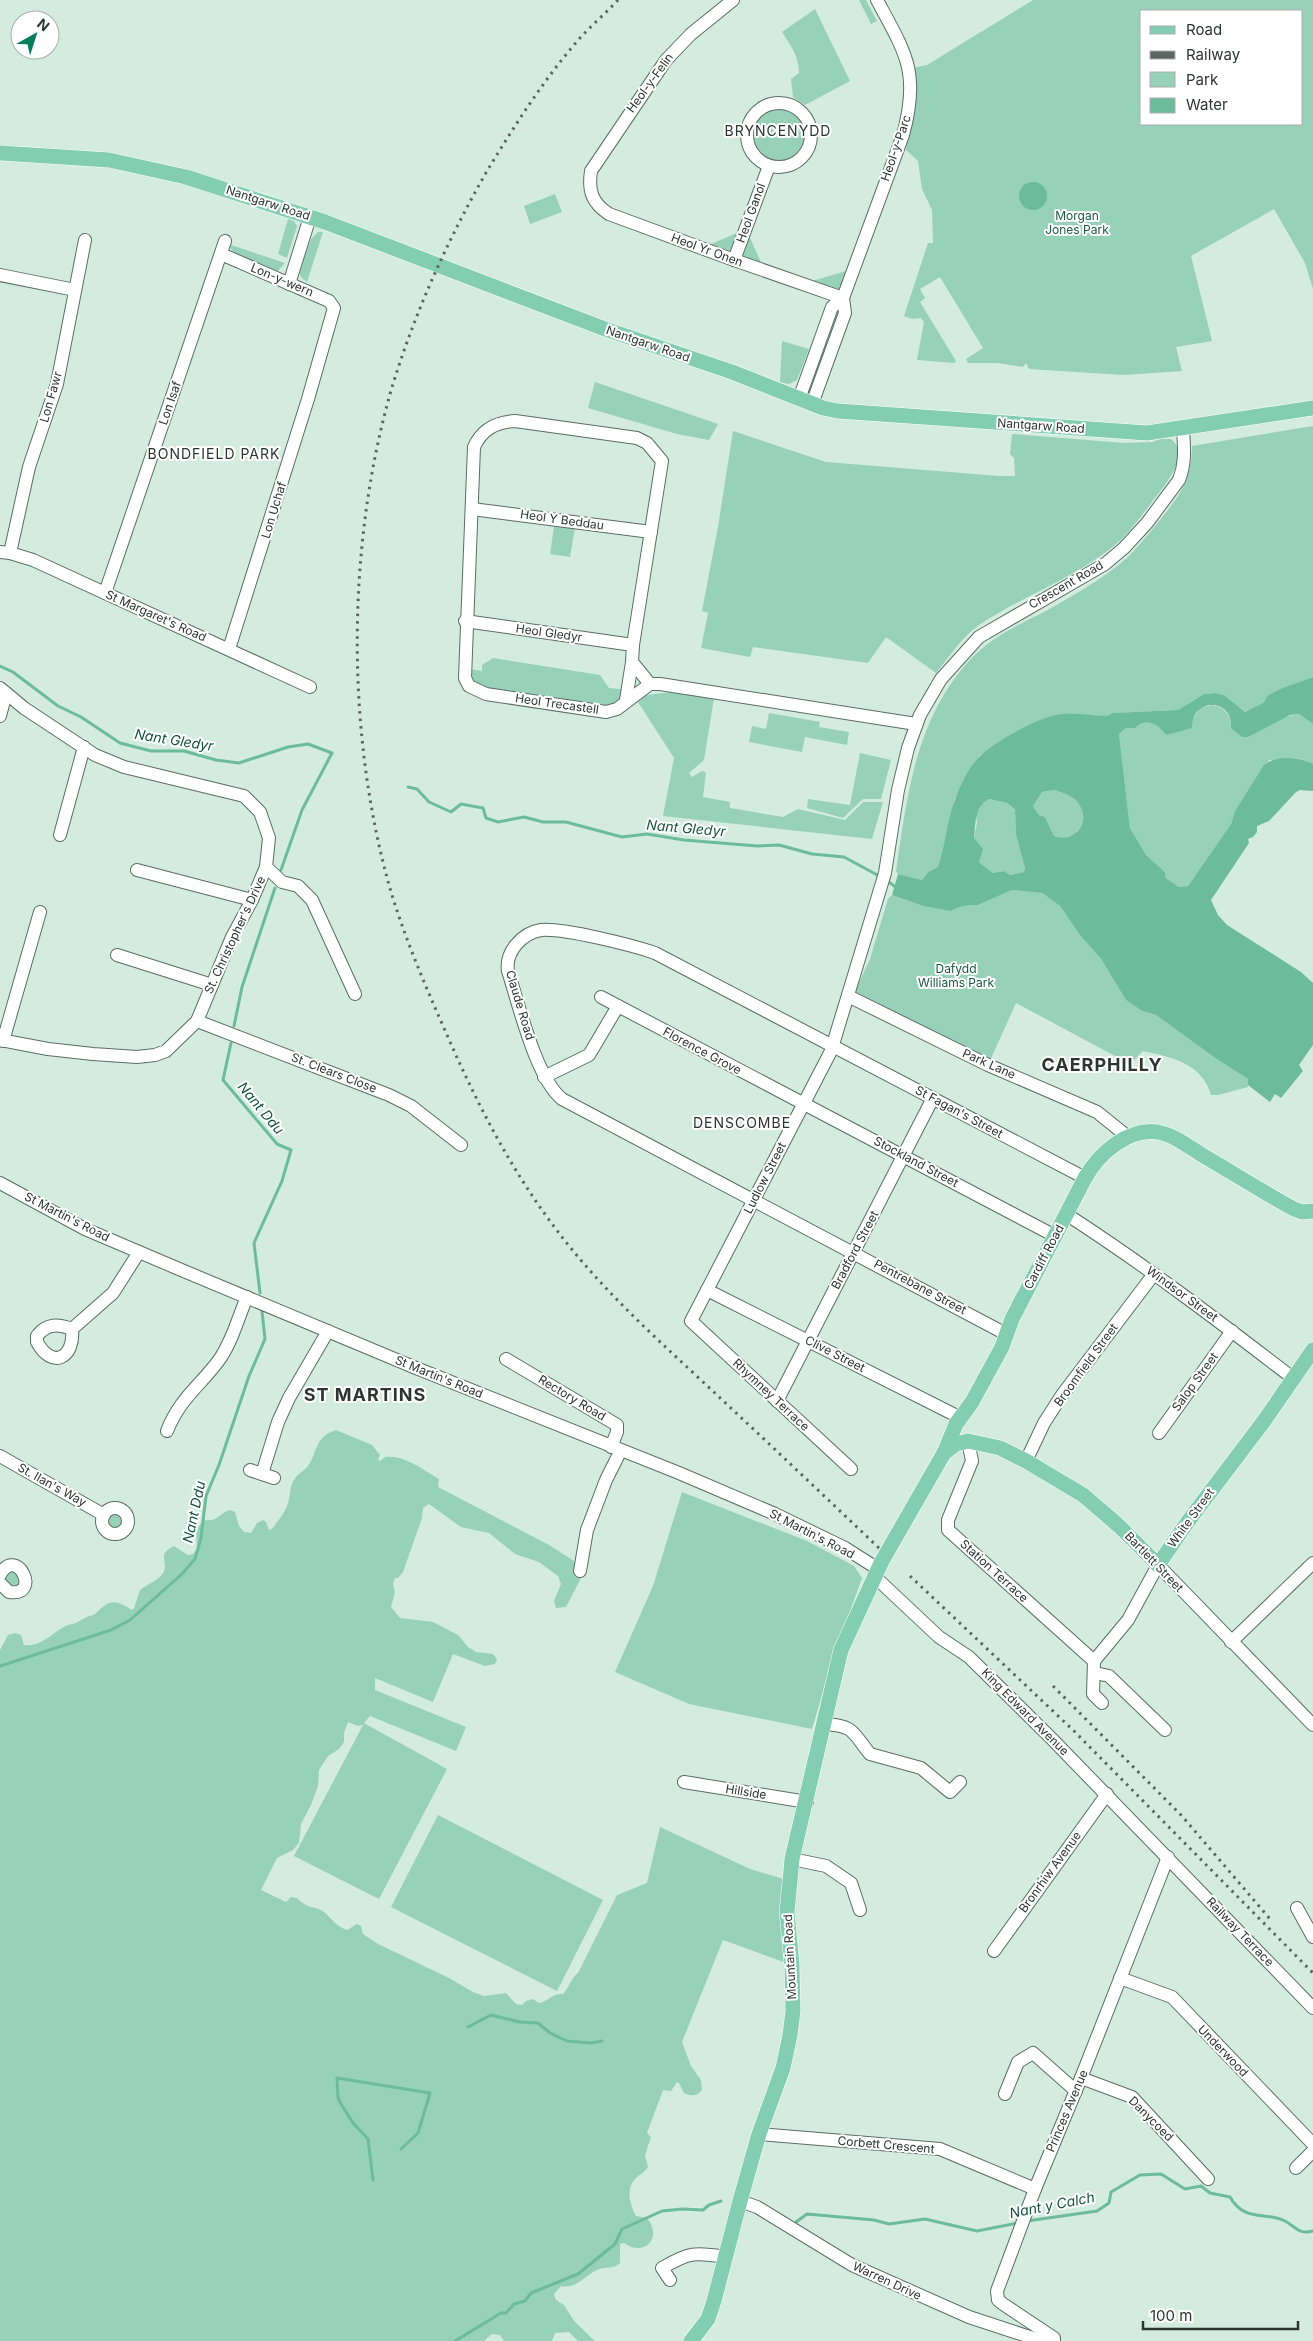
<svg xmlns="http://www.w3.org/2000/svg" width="1313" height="2341" viewBox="0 0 1313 2341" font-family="Inter,sans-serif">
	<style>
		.green { fill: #97d1b7; fill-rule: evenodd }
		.water { fill: #6cbc9b; fill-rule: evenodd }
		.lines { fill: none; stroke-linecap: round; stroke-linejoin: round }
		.stream { stroke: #6cbc9b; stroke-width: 3 }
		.minor-casing { stroke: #5a6e65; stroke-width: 14 }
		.major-casing { stroke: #fff; stroke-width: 16 }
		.minor { stroke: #fff; stroke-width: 12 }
		.major { stroke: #83cdb3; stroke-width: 15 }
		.rail { stroke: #5a6761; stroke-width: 3; stroke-dasharray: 2.5 5; stroke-linecap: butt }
		.labels { text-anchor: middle; stroke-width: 4; stroke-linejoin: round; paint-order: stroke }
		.street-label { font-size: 12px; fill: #2c3531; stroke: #fff }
		.park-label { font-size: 12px; fill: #1b5943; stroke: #fff }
		.neighbourhood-label { font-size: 14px; letter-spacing: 1px; fill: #2c3531; stroke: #fff }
		.water-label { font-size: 14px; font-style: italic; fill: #15543e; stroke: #fff }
		.district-label { font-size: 18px; font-weight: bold; letter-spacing: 1px; fill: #2c3531; stroke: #fff }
	</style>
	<rect width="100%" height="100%" fill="#d4ebe0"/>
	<!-- green -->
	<g class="green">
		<polygon points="859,0 866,0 877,21 871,24"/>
		<path d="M1033,0H1313V289L1305,263L1274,209L1191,256L1212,341L1176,347L1182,371L1123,375L1029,369L1026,363L1023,367L997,363H968L966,359L983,348L940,277L920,289L925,298L920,302L956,361L954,363L917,360L924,322L921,318L912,319L904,316L928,243H933L932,210L922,189L918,161L906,150L913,68L927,65ZM1142,11H1302V124H1142Z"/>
		<path d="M815,9L850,81L805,105L793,97L791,79L799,73C799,56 791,46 782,32Z"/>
		<circle cx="779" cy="135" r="27"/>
		<polygon points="555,194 562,212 530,224 524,206"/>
		<polygon points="288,219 294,221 297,226 287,258 278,254"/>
		<polygon points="746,229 765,271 702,248"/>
		<polygon points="318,232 323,232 307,282 301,277 299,272 311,239"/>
		<path d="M228,244L285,263L277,272C263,266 234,259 228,244Z"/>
		<polygon points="853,269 845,306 812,404 799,399 837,303 802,284"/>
		<polygon points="782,341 809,349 797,380 789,384 780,382"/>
		<polygon points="595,382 718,424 709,440 677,434 588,408"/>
		<path d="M1313,426V677L1282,688L1268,695L1263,703L1245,712L1224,695L1215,693L1204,694L1178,710L1112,713L1109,716H1051L1012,734L979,756L969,772L955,798L946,844L938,867L928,872L922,880L898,874L896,871C907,797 915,722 967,663C987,640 1012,628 1038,615C1065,601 1106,577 1128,557C1140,545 1150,532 1160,520C1182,492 1191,482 1192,446Z"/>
		<path d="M733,431L826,462L999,476H1015L1014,458L1010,454L1012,434L1124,443L1153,442L1160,439H1171C1188,453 1172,475 1162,489C1146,509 1131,533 1110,549C1070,580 1021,597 979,625C962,637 949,657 936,673L886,637L868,663L753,647L750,657L701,648L708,613L702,611L718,527Z"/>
		<polygon points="555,520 576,522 570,557 550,554"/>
		<polygon points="493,658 600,675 609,688 627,690 617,709 476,691 464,668 482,671 482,665"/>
		<polygon points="674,692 714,698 704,760 689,773 692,777 702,771 706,773 703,797 730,802 730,808 783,817 798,809 845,820 863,802 883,802 872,839 663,816 674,758 638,702 646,695"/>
		<path d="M1212,705C1223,707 1230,713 1231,724L1248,737L1280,718L1299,714L1313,724V764C1296,755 1287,760 1269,760L1235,811L1231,824L1188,886L1179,887L1166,878L1165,872L1146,855L1130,828L1119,734L1126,728H1135C1146,717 1158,724 1166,735L1192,721L1200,708Z"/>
		<polygon points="769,713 820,722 819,727 849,732 847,745 805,737 802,752 749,742 752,726 766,729"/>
		<polygon points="860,753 891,760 881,799 863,799 843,818 807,808 808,799 850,805"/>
		<path d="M1054,790C1060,792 1067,794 1073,798C1094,813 1080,844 1054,836L1045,817L1039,815L1033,806L1042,792Z"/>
		<polygon points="989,799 1007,803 1015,811 1016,835 1025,868 1024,872 1010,875 1004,871 993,873 979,862 981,855 974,838 977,823 976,815 982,803"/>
		<path d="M1012,890L1042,893L1060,906L1079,934L1101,959L1126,1000L1142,1011L1156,1015L1218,1060L1248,1079V1087L1218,1095H1211C1202,1063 1171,1057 1143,1051L1130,1064L1016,1003L988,1065L851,1000L870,959L888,899L892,895L923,906L950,911L963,906L978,905Z"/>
		<path d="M336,1430L372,1445L380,1455L378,1460L380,1461L385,1457C403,1454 424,1470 439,1479L438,1487L549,1545L574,1561L581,1578L566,1607L556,1608L554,1601L561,1584L558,1576L539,1562L515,1554L489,1533L461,1527L429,1504L423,1508L422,1518L403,1572L398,1578H395L393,1584L395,1592L391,1607L400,1618L433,1622L458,1635L468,1647L476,1652L493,1654L497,1659L495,1664L485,1666L453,1654L433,1702L375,1678V1690L466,1727L456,1751L370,1716L364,1723L447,1769L379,1899L294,1856L363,1725L358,1726L348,1722L344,1733V1742L339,1749L328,1756L319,1770L318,1786L311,1805L301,1824L299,1843L293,1850L277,1858L261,1890L286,1902L291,1897L297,1898C308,1910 318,1906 325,1913C333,1920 336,1926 347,1930L357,1924L361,1926L363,1934L378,1944L449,1978L473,1992L484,1996L506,1993L516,2004L522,2005L526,2001L533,1999L539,2003C549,2001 552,1993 563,1994C570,1987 570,1979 578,1973L617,1895L647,1883L660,1827L750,1869L790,1881L792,1965L723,1940L682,2042L691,2066L701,2080L702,2090C696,2097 691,2096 684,2093L679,2083L677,2082L671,2091L663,2090L647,2133L651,2137L645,2155L648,2167C644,2173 641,2173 636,2178C625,2189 630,2204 636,2216L647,2218C663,2237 645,2258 624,2243L620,2244V2263C613,2270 605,2266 597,2270C584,2276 577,2289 561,2286L554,2294L556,2300L564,2305L574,2321L595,2341H578L569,2332L555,2333L552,2341H504L500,2335L492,2334L484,2341H0V1650L8,1635L15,1633L21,1635L24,1645C43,1647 52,1632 68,1625C71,1624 76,1624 79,1621C85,1618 87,1616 94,1615C109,1600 113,1598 132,1610L134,1608L140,1590C146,1585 159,1580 163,1573C170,1562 155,1555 174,1546L188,1555L193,1554L197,1549C197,1537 193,1529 205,1520C218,1522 219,1513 230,1510L235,1512L239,1526L244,1532L251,1533L257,1523L263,1520L266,1522L269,1530L272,1529C277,1522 284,1514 287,1506C291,1497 289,1487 294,1480C297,1474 304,1471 308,1466C318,1452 314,1437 336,1430Z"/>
		<polygon points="682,1492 807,1541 854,1566 862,1578 832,1661 812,1729 689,1704 615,1672 653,1586"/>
		<circle cx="115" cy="1521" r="13"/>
		<polygon points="22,1569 17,1592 0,1574"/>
		<polygon points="438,1815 603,1900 557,1991 391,1907"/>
	</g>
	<!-- water -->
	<g class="water">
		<circle cx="1033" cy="196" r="14"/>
		<path d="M1313,677V724L1299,714L1290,715L1248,737H1242L1231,728C1234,699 1192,696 1192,728L1166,735C1158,724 1146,717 1135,728H1126L1119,734L1130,828L1146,855L1165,872L1166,878L1179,887L1188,886L1231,824L1235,811L1264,765C1276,755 1300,757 1313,764V791L1300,790L1296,792L1269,821L1257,826V832L1253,837L1248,839L1249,843L1211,900L1218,915L1227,925L1301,972L1313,983V1045L1299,1065L1303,1071L1281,1098L1275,1094L1270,1102L1248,1085V1079L1218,1060L1156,1015L1142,1011L1126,1000L1101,959L1079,934L1060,906L1042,893L1012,890L978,905L963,906L950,911L923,906L892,895L898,874L922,880L928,872L938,867C946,844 947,819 956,797C961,784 969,767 979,757C993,743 1032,721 1052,716C1071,711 1090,716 1108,716L1112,713L1178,710L1204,694L1215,693L1224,695L1245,712L1263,703L1268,695L1282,688ZM1054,790C1060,792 1067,794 1073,798C1094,814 1080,844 1054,836L1045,817L1039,815L1033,806L1042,792ZM989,799L1007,803L1015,810L1016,835L1025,868L1024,872L1010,875L1004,871L993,873L979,862L983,849L974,838C976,823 974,807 989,799Z"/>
	</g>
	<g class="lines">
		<!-- stream -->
		<g class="stream">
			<polyline points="0,666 13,672 58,706 81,717 120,743 151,751 184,751 216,760 239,763 288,747 308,744 332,753 302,810 281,870"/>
			<polyline points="408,787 417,789 429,802 451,812 461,804 483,808 486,818 498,822 524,817 543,822 566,822 622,837 647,834 684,840 757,846 779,845 812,854 844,857 881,877"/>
			<polyline points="886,880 897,888"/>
			<polyline points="234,1026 242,987 275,888"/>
			<polyline points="231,1043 223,1080 277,1144 291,1150 282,1181 254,1243 260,1293"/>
			<polyline points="0,1666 111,1630 130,1620 182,1574 195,1559 201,1538 206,1496 219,1465 249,1376 265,1339 262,1311"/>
			<polyline points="468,2027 491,2015 520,2022 538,2023 550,2033 567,2041 591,2043 602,2041"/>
			<polyline points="373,2180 368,2139 353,2123 341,2104 338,2098 337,2078 430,2093 418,2133 401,2149"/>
			<path d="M1027,2221L1097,2211L1109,2203L1111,2192L1140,2175L1161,2174L1185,2189L1201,2186L1210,2193L1230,2197C1245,2223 1265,2211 1285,2221C1296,2227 1299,2235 1313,2231"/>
			<polyline points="796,2222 807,2214 874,2220 889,2224 925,2219 977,2231 1018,2223"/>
			<polyline points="455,2341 501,2313 506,2313 514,2304 525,2301 531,2293 578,2274 615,2244 622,2229 662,2211 682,2209 703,2210 709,2205 721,2201"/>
		</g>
		<defs>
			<g id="minor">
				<path d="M733,0L691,34L666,60L591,171C588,191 592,203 609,214L734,260L843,298"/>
				<circle cx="779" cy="135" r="32"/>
				<polyline points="221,254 329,301 334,308 308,399 229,649"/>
				<polyline points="734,260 769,166"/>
				<polyline points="0,275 75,290"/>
				<polyline points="289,284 310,217"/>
				<path d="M799,399L832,307L843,298L903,135C920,72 906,54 877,0"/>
				<polyline points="812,404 845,313 843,298"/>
				<path d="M515,421L637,438L647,443L662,461L633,645L632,662L650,684L617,709L606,712L486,694L469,686L465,678L474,447C482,429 496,422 515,421Z"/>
				<polyline points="472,509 651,532"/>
				<polyline points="0,552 10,553 33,560 310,687"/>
				<polyline points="10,553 29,467 57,384 85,240"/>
				<polyline points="105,593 225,241"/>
				<polyline points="465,621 633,645"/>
				<polyline points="650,684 660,684 916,724"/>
				<polyline points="0,688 24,708 95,755 124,767 244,796 260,812 269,838 266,867 252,900 232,937 197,1021 166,1051 155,1055 137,1057 93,1054 48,1049 0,1040"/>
				<polyline points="626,700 632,662"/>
				<polyline points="0,716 6,693"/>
				<polyline points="60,835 84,747"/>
				<polyline points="266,867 282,882 298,886 312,900 355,994"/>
				<polyline points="137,870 252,900"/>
				<polyline points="117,955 212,985"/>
				<polyline points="848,996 988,1065 1097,1112 1128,1137"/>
				<polyline points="601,997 1055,1236"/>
				<polyline points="197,1021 389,1095 411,1106 461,1145"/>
				<polyline points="3,1041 40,912"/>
				<polyline points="544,1077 589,1055 618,1006"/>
				<polyline points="0,1183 85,1229 179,1269 416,1368 679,1473 775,1514 845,1548 878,1569"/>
				<path d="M1066,1214C1145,1265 1220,1322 1294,1379"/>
				<polyline points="707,1290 961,1418"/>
				<path d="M72,1329C58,1324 47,1323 37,1336V1342C52,1370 75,1358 72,1329L113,1293L139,1252"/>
				<path d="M1006,1334L562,1099C536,1078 519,1005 508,971C505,952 522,933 541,930C564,928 632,945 655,953L1085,1178"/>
				<polyline points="506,1359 617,1425 617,1432 611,1447"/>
				<polyline points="777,1401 933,1098"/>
				<path d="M167,1431C180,1398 200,1386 219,1360C232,1342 238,1318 247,1297"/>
				<polyline points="1159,1433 1232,1331"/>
				<polyline points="968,1441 972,1461 948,1520 948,1530 1094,1661 1093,1694 1102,1703"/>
				<polyline points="0,1456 104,1515"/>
				<polyline points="1026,1461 1044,1423 1062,1395 1154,1274"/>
				<path d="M851,1469L691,1321L831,1051L885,873L898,790L908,748L920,715L941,679L979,637L1105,564L1124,548L1147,523L1179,480C1186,462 1184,448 1183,428"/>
				<polyline points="250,1470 274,1478"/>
				<polyline points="262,1474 278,1422 289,1398 328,1331"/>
				<circle cx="115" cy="1521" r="13"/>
				<polyline points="580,1571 587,1530 606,1480 620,1452"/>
				<path d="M0,1575C16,1544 43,1597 9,1592L0,1583"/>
				<polyline points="874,1576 939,1637 969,1657 1052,1739 1313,2008"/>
				<polyline points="1231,1642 1313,1563"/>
				<polyline points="1094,1661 1128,1620 1158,1565 1313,1725"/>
				<polyline points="1095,1673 1109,1676 1165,1730"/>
				<path d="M825,1724C855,1726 852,1732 870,1754L921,1768L950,1792L960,1782"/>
				<polyline points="684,1782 807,1802"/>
				<polyline points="792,1859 826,1866 851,1883 860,1910"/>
				<polyline points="1297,1908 1313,1937"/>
				<polyline points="994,1951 1107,1794"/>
				<polyline points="1120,1978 1172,1997 1313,2144"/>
				<polyline points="1081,2078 1132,2097 1208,2179"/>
				<polyline points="1005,2094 1018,2062 1033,2053 1076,2091"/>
				<polyline points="759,2134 940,2149 1035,2189"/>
				<polyline points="1296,2168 1313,2151"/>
				<polyline points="740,2201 757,2207 852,2265 969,2317 1042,2341"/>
				<path d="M670,2280L662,2268C689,2252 695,2252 726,2257"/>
				<polyline points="1054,2341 1054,2338 1003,2304 998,2300 997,2291 1035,2189 1081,2078 1168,1857"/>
			</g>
			<g id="major">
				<polyline points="0,153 109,160 186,177 325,222 605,329 732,372 823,408 838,411 1147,433 1313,408"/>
				<polyline points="944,1453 956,1444 968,1441 1000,1448 1026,1461 1083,1495 1119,1526 1158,1565 1189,1520 1264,1421 1313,1350"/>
				<path d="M691,2341L708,2319L714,2301L740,2201L759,2134L783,2068L790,2035L793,2011L792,1965L787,1912L790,1881L792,1859L841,1650L882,1561L944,1453L956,1424L972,1402L1002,1347L1012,1319L1085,1178C1099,1153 1128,1128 1158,1132C1174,1135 1189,1147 1202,1155C1233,1173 1263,1192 1294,1209L1302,1212L1313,1211"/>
			</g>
		</defs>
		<!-- minor casing -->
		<use href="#minor" class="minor-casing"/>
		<!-- major casing -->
		<use href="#major" class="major-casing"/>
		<!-- minor -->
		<use href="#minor" class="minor"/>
		<!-- major -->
		<use href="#major" class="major"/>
		<!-- rail -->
		<g class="rail">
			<path d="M618,0C606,13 592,25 580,38C544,79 515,125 487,171C447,241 413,316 390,394C347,548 346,730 389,885C405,940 428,992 451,1044C478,1105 508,1163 547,1217C593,1281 645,1328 702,1381C761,1436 820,1492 879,1548"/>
			<polyline points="910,1576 1073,1730 1313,1973"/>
			<polyline points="1053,1686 1182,1816 1270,1919"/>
		</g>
	</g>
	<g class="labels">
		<!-- street labels -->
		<g class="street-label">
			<text transform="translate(650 83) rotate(-54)" y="4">Heol-y-Felin</text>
			<text transform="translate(896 148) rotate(-71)" y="4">Heol-y-Parc</text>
			<text transform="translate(268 203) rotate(18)" y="4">Nantgarw Road</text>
			<text transform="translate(751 213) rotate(-70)" y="4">Heol Ganol</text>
			<text transform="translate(707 250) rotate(20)" y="4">Heol Yr Onen</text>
			<text transform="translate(282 280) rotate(23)" y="4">Lon-y-wern</text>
			<text transform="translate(648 344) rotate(19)" y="4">Nantgarw Road</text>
			<text transform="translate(51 397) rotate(-74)" y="4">Lon Fawr</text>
			<text transform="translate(170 403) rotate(-71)" y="4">Lon Isaf</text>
			<text transform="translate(1041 426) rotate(4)" y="4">Nantgarw Road</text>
			<text transform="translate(274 510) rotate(-73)" y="4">Lon Uchaf</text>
			<text transform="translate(562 520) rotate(8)" y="4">Heol Y Beddau</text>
			<text transform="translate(1066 585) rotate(-30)" y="4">Crescent Road</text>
			<text transform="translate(156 616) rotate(24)" y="4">St Margaret's Road</text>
			<text transform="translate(549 633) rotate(8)" y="4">Heol Gledyr</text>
			<text transform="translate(557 704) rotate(8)" y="4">Heol Trecastell</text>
			<text transform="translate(235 935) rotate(-65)" y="4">St. Christopher's Drive</text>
			<text transform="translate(520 1005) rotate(73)" y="4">Claude Road</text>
			<text transform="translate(702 1051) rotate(28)" y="4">Florence Grove</text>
			<text transform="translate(989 1064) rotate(24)" y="4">Park Lane</text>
			<text transform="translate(334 1073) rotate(21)" y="4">St. Clears Close</text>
			<text transform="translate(959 1112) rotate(28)" y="4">St Fagan's Street</text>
			<text transform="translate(916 1162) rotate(28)" y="4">Stockland Street</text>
			<text transform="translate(765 1178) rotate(-63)" y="4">Ludlow Street</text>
			<text transform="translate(67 1217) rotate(27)" y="4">St Martin's Road</text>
			<text transform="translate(855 1250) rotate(-62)" y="4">Bradford Street</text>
			<text transform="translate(1044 1257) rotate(-62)" y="4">Cardiff Road</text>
			<text transform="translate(920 1287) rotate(28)" y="4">Pentrebane Street</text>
			<text transform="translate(1182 1294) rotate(36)" y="4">Windsor Street</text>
			<text transform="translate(835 1354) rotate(27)" y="4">Clive Street</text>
			<text transform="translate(1086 1365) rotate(-54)" y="4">Broomfield Street</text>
			<text transform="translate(439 1377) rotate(22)" y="4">St Martin's Road</text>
			<text transform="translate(1195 1382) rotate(-54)" y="4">Salop Street</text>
			<text transform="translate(771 1395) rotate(43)" y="4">Rhymney Terrace</text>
			<text transform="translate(572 1398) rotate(31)" y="4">Rectory Road</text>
			<text transform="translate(52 1485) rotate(29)" y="4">St. Ilan's Way</text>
			<text transform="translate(1191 1518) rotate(-54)" y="4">White Street</text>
			<text transform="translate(812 1534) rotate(27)" y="4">St Martin's Road</text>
			<text transform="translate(1154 1562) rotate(46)" y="4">Bartlett Street</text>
			<text transform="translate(994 1571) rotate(42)" y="4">Station Terrace</text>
			<text transform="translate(1025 1712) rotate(45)" y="4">King Edward Avenue</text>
			<text transform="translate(746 1792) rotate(9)" y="4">Hillside</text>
			<text transform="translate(1050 1872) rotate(-54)" y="4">Bronrhiw Avenue</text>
			<text transform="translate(1240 1932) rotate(46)" y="4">Railway Terrace</text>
			<text transform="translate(790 1957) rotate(-93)" y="4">Mountain Road</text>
			<text transform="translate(1223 2051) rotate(46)" y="4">Underwood</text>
			<text transform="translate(1067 2111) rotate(-67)" y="4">Princes Avenue</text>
			<text transform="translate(1151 2119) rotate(45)" y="4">Danycoed</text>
			<text transform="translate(886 2145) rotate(5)" y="4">Corbett Crescent</text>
			<text transform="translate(887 2281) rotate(25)" y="4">Warren Drive</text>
		</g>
		<!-- park labels -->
		<g class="park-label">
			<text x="1077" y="220">Morgan<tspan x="1077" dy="14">Jones Park</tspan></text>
			<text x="956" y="973">Dafydd<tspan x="956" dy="14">Williams Park</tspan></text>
		</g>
		<!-- neighbourhood labels -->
		<g class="neighbourhood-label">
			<text x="778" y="136">BRYNCENYDD</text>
			<text x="214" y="459">BONDFIELD PARK</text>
			<text x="742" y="1128">DENSCOMBE</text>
		</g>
		<!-- water labels -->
		<g class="water-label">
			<text transform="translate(174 740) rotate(9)" y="5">Nant Gledyr</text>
			<text transform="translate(686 828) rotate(5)" y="5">Nant Gledyr</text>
			<text transform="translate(261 1108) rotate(50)" y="5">Nant Ddu</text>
			<text transform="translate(194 1512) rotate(-78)" y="5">Nant Ddu</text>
			<text transform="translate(1052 2205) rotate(-11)" y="5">Nant y Calch</text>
		</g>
		<!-- district labels -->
		<g class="district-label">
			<text x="1102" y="1071">CAERPHILLY</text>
			<text x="365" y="1401">ST MARTINS</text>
		</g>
	</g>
	<!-- legend -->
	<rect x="1140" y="10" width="162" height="115" fill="#ffffff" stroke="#abaead"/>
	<rect x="1150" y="26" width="25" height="8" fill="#83cdb3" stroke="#abaead"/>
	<text x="1186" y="35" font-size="15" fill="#2c3531">Road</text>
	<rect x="1150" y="51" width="25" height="8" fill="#5a6761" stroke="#abaead"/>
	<text x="1186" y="60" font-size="15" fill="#2c3531">Railway</text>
	<rect x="1150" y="72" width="25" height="15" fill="#97d1b7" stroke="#abaead"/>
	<text x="1186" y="85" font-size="15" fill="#2c3531">Park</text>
	<rect x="1150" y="98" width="25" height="15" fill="#6cbc9b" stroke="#abaead"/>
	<text x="1186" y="110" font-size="15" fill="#2c3531">Water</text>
	<!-- north arrow -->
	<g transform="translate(35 35) rotate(39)"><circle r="24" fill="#ffffff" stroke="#abaead"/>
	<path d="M0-4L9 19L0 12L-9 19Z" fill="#027c59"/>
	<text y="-8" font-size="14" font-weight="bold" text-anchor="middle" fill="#2c3531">N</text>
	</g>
	<!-- scale -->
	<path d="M1143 2321v8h155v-8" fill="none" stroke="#2c3531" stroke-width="2.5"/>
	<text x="1150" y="2321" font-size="15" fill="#2c3531" stroke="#ffffff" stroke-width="4" paint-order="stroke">100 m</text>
</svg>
